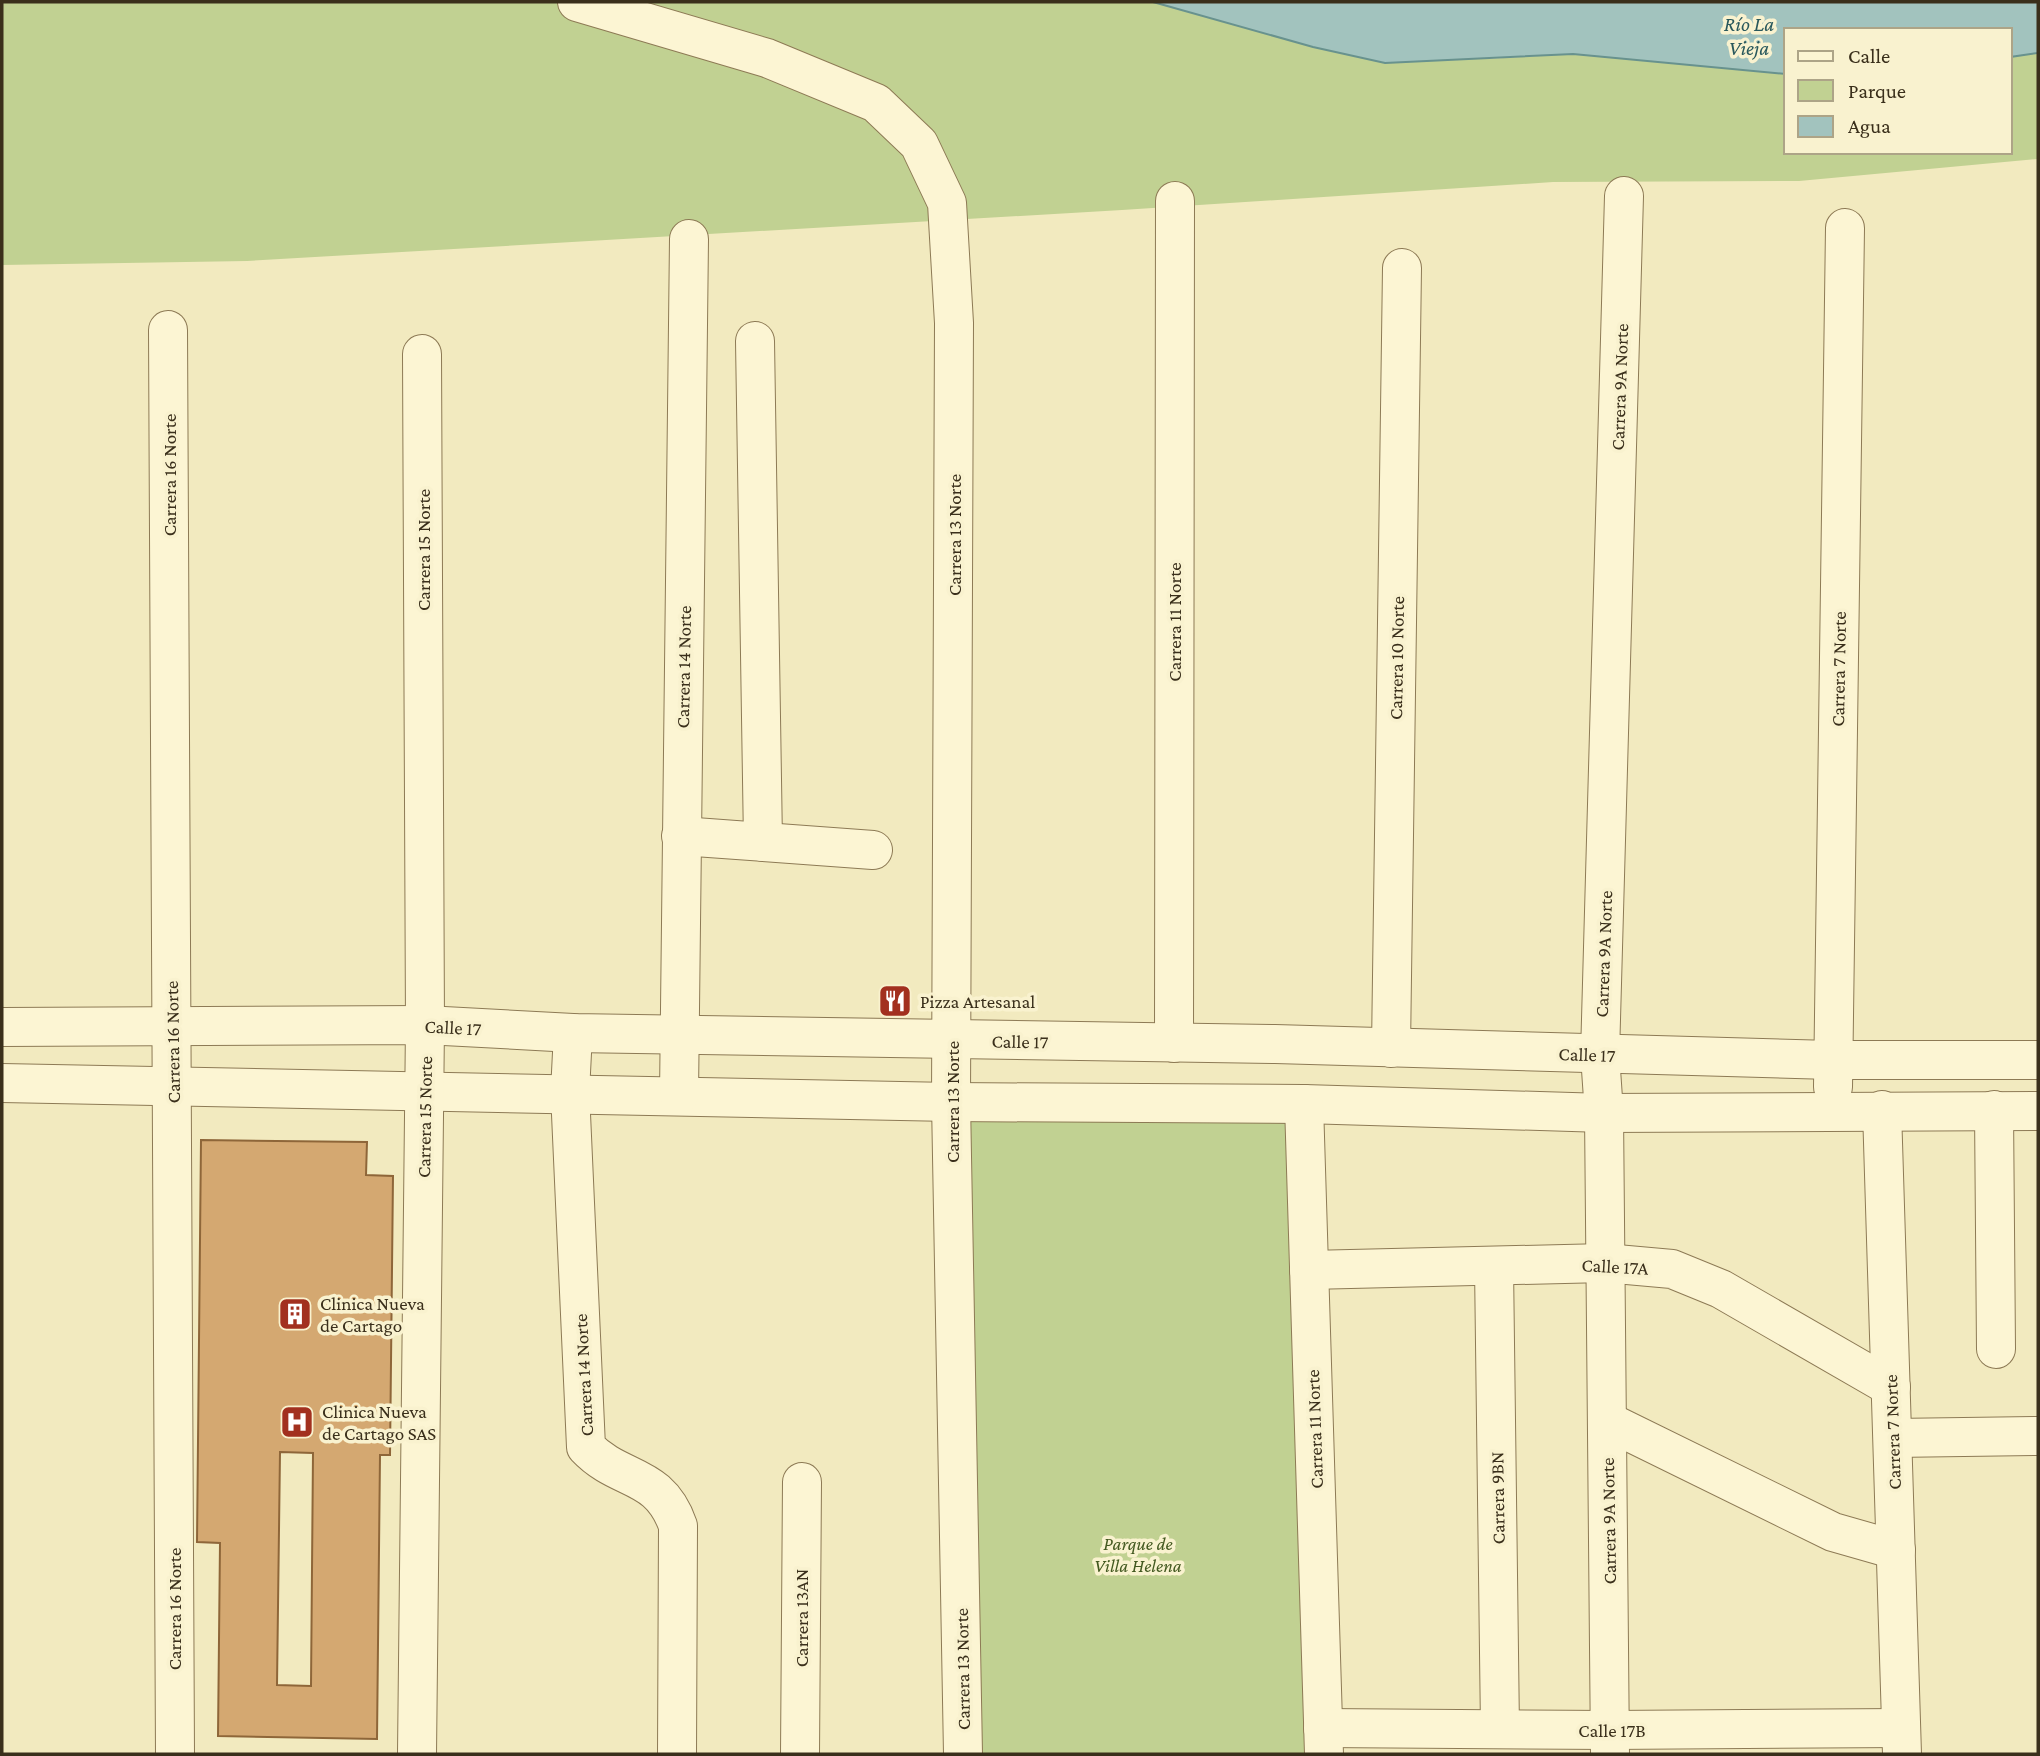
<svg xmlns="http://www.w3.org/2000/svg" width="2040" height="1756" viewBox="0 0 2040 1756" font-family="'Crimson Pro',serif">
	<style>
		.green { fill: #c1d192 }
		.water { fill: #a2c3be; stroke: #68928e; stroke-width: 2 }
		.building { fill: #d4a871; stroke: #8e6639; stroke-width: 2; fill-rule: evenodd }
		.lines { fill: none; stroke-linecap: round; stroke-linejoin: round }
		.minor-casing { stroke: #8d7a55; stroke-width: 40 }
		.minor { stroke: #fcf5d3; stroke-width: 38 }
		.labels { text-anchor: middle; stroke-width: 7; stroke-linejoin: round; paint-order: stroke }
		.street-label { font-size: 19px; fill: #3a2f1b; stroke: #f9f2cf }
		.poi-label { font-size: 19px; fill: #3a2f1b; stroke: #f9f2cf; text-anchor: start }
		.park-label { font-size: 19px; font-style: italic; fill: #435920; stroke: #f9f2cf }
		.water-label { font-size: 21px; font-style: italic; fill: #29585c; stroke: #f9f2cf }
	</style>
	<rect width="100%" height="100%" fill="#f2eabf"/>
	<!-- green -->
	<g class="green">
		<polygon points="2,2 1153,2 1313,47 1486,59 1573,54 1786,74 1786,152 2010,152 2010,54 2038,51 2038,159 1799,181 1553,182 1122,210 247,261 2,265"/>
		<polygon points="951,1102 1304,1104 1324,1754 963,1754"/>
	</g>
	<!-- water -->
	<polygon class="water" points="1153,2 2038,2 2038,53 2010,57 2010,30 1786,30 1786,74 1573,54 1385,63 1313,47"/>
	<!-- building -->
	<path class="building" d="M201,1140L367,1142L366,1175L393,1176L390,1455H380L377,1739L218,1736L220,1543L197,1542ZM280,1452L313,1453L311,1686L277,1685Z"/>
	<g class="lines">
		<defs>
			<g id="minor">
				<polyline points="577,2 767,58 876,103 919,144 947,203 954,323 951,1102 963,1754"/>
				<polyline points="168,330 175,1754"/>
				<polyline points="755,341 763,842"/>
				<polyline points="681,836 873,850"/>
				<polyline points="2,1027 425,1025 573,1033 1275,1044 1831,1060 2038,1060"/>
				<path d="M573,1033L570,1092L586,1447C620,1483 659,1471 678,1526L677,1754"/>
				<polyline points="1174,1043 1175,201"/>
				<polyline points="1391,1048 1402,268"/>
				<polyline points="2,1083 951,1102 1304,1104 1604,1113 2038,1111"/>
				<polyline points="1833,1087 1845,228"/>
				<polyline points="679,1095 689,239"/>
				<polyline points="1304,1104 1324,1754"/>
				<polyline points="1882,1110 1902,1754"/>
				<polyline points="1994,1110 1996,1349"/>
				<polyline points="1494,1266 1500,1729"/>
				<polyline points="1309,1270 1605,1263 1672,1269 1721,1289 1891,1387"/>
				<polyline points="1607,1421 1833,1532 1896,1550"/>
				<polyline points="1893,1438 2038,1436"/>
				<polyline points="1323,1728 1610,1730 1901,1728"/>
				<polyline points="417,1754 425,1025 422,354"/>
				<polyline points="800,1754 802,1482"/>
				<polyline points="1610,1754 1604,1113 1600,1055 1624,196"/>
			</g>
		</defs>
		<!-- minor casing -->
		<use href="#minor" class="minor-casing"/>
		<!-- minor -->
		<use href="#minor" class="minor"/>
	</g>
	<!-- icons -->
	<defs>
		<symbol id="restaurant-square" viewBox="-11 -11 22 22"><rect x="-9" y="-9" width="18" height="18" rx="4" fill="#a2301f" stroke="#f9f2cf"/><path d="M-5-6h1v4h1v-4h1v4h1v-4h1v5L-1.5 .5V6h-2V.5L-5-1ZM5-6V6H3V1.5H1.5Q1.5-4 5-6Z" fill="#fff"/></symbol>
		<symbol id="building-square" viewBox="-11 -11 22 22"><rect x="-9" y="-9" width="18" height="18" rx="4" fill="#a2301f" stroke="#f9f2cf"/><path d="M-4-6H4V6H1V3H-1V6H-4ZM-2.5-4.3h1.7v1.8h-1.7ZM.8-4.3h1.7v1.8H.8ZM-2.5-1h1.7V.8h-1.7ZM.8-1h1.7V.8H.8Z" fill="#fff"/></symbol>
		<symbol id="hospital-square" viewBox="-11 -11 22 22"><rect x="-9" y="-9" width="18" height="18" rx="4" fill="#a2301f" stroke="#f9f2cf"/><path d="M-5-5h3v3.5h4V-5h3V5h-3V1.5h-4V5h-3Z" fill="#fff"/></symbol>
	</defs>
	<g fill-rule="evenodd">
		<use href="#restaurant-square" x="876" y="982" width="38" height="38"/>
		<use href="#building-square" x="276" y="1295" width="38" height="38"/>
		<use href="#hospital-square" x="278" y="1403" width="38" height="38"/>
	</g>
	<g class="labels">
		<!-- street labels -->
		<g class="street-label">
			<text transform="translate(1619 387) rotate(-88)" y="7">Carrera 9A Norte</text>
			<text transform="translate(169 475) rotate(-90)" y="7">Carrera 16 Norte</text>
			<text transform="translate(954 535) rotate(-90)" y="7">Carrera 13 Norte</text>
			<text transform="translate(423 550) rotate(-90)" y="7">Carrera 15 Norte</text>
			<text transform="translate(1174 622) rotate(-90)" y="7">Carrera 11 Norte</text>
			<text transform="translate(1396 658) rotate(-89)" y="7">Carrera 10 Norte</text>
			<text transform="translate(683 667) rotate(-89)" y="7">Carrera 14 Norte</text>
			<text transform="translate(1838 669) rotate(-89)" y="7">Carrera 7 Norte</text>
			<text transform="translate(1603 954) rotate(-88)" y="7">Carrera 9A Norte</text>
			<text transform="translate(453 1027) rotate(3)" y="7">Calle 17</text>
			<text transform="translate(1020 1041) rotate(1)" y="7">Calle 17</text>
			<text transform="translate(172 1042) rotate(-91)" y="7">Carrera 16 Norte</text>
			<text transform="translate(1587 1054) rotate(2)" y="7">Calle 17</text>
			<text transform="translate(952 1102) rotate(-90)" y="7">Carrera 13 Norte</text>
			<text transform="translate(424 1117) rotate(-89)" y="7">Carrera 15 Norte</text>
			<text transform="translate(1615 1266) rotate(3)" y="7">Calle 17A</text>
			<text transform="translate(583 1375) rotate(-93)" y="7">Carrera 14 Norte</text>
			<text transform="translate(1314 1429) rotate(-92)" y="7">Carrera 11 Norte</text>
			<text transform="translate(1892 1432) rotate(-92)" y="7">Carrera 7 Norte</text>
			<text transform="translate(1497 1498) rotate(-91)" y="7">Carrera 9BN</text>
			<text transform="translate(1608 1521) rotate(-91)" y="7">Carrera 9A Norte</text>
			<text transform="translate(174 1609) rotate(-90)" y="7">Carrera 16 Norte</text>
			<text transform="translate(801 1618) rotate(-90)" y="7">Carrera 13AN</text>
			<text transform="translate(962 1669) rotate(-91)" y="7">Carrera 13 Norte</text>
			<text x="1612" y="1737">Calle 17B</text>
		</g>
		<!-- poi labels -->
		<g class="poi-label">
			<text x="920" y="1008">Pizza Artesanal</text>
			<text x="320" y="1310">Clinica Nueva<tspan x="320" dy="22">de Cartago</tspan></text>
			<text x="322" y="1418">Clinica Nueva<tspan x="322" dy="22">de Cartago SAS</tspan></text>
		</g>
		<!-- park labels -->
		<g class="park-label">
			<text x="1138" y="1550">Parque de<tspan x="1138" dy="22">Villa Helena</tspan></text>
		</g>
		<!-- water labels -->
		<g class="water-label">
			<text x="1749" y="31">Río La<tspan x="1749" dy="24">Vieja</tspan></text>
		</g>
	</g>
	<!-- border -->
	<rect width="2040" height="1756" fill="none" stroke="#3a2f1b" stroke-width="7"/>
	<!-- legend -->
	<rect x="1784" y="28" width="228" height="126" fill="#f9f2cf" stroke="#ada487" stroke-width="2"/>
	<rect x="1798" y="51" width="35" height="10" fill="#fcf5d3" stroke="#ada487" stroke-width="2"/>
	<text x="1848" y="63" font-size="21" fill="#3a2f1b">Calle</text>
	<rect x="1798" y="80" width="35" height="21" fill="#c1d192" stroke="#ada487" stroke-width="2"/>
	<text x="1848" y="98" font-size="21" fill="#3a2f1b">Parque</text>
	<rect x="1798" y="116" width="35" height="21" fill="#a2c3be" stroke="#ada487" stroke-width="2"/>
	<text x="1848" y="133" font-size="21" fill="#3a2f1b">Agua</text>
</svg>
